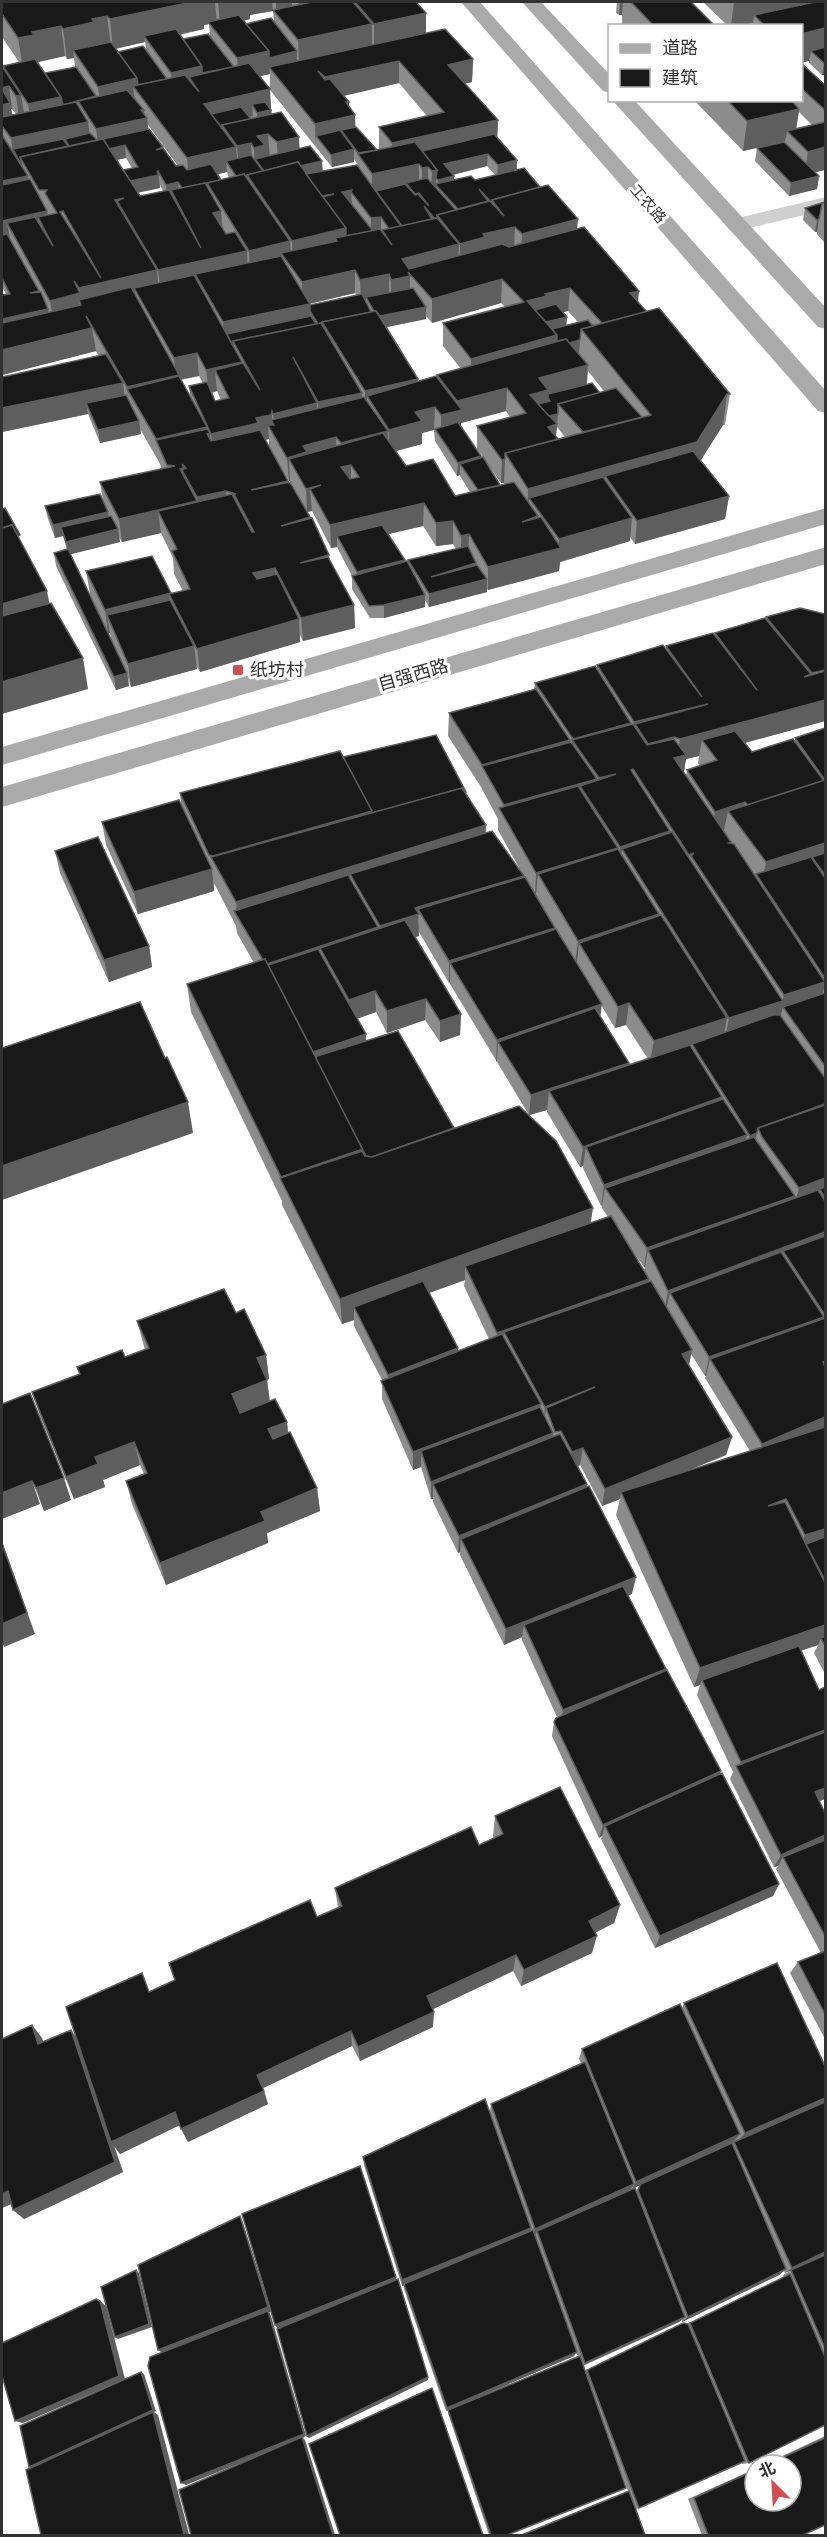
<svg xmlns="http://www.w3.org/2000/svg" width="827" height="2537" viewBox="0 0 827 2537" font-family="'Open Sans','Noto Sans SC',sans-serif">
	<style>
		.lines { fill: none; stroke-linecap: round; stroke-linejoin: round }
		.minor { fill: #cfcfcf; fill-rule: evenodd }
		.major { fill: #aaa; fill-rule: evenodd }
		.wall { fill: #8c8c8c; fill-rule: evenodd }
		.shaded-wall { fill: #5e5e5e }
		.building { fill: #191919; stroke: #5e5e5e; stroke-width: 1.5; fill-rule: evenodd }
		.poi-dot { fill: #d14d54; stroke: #fff; stroke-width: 2 }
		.labels { text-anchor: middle; stroke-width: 6; stroke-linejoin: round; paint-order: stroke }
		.far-street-label { font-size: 15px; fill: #323232; stroke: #fff }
		.poi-label { font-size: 18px; fill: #323232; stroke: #fff; text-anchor: start }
		.street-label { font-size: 18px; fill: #323232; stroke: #fff }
	</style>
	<rect width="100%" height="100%" fill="#fff"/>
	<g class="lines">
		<!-- minor -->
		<polygon class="minor" points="826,197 826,210 737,231 729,230 726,225 729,220"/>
		<!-- major -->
		<g class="major">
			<polygon points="461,2 480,2 826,391 826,413 818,411"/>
			<polygon points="522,2 541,2 610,75 610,93 603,91"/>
			<polygon points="612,100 634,100 826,308 826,329 818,327"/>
			<polygon points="826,508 826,524 2,765 2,747"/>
			<polygon points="826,547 826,564 2,807 2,787"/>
		</g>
	</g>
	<!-- wall -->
	<g class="wall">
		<path d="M2,2H416L426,13V33L473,59L472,82L465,84L498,120L497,138L517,160V169L577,229L647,312L730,394L725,425H723L700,460L729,496L725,519L635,544L630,537V541L560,562L559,571L488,590L487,589V592L429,607L425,600V607L384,618H370L352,589V576L337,547L331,548L312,511L307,512L290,481H289L277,461L288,483L310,519L329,555L330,561L354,605L355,628L303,641L300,635V642L200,672L196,665L197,669L131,687L128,678L129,686L116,690L56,566L54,553L67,550L63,536L55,538L48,519L45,506L103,501L100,482L162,469L159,462L140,429L141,434L100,443L88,414L2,432V377L99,356L95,350L96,351L2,375V295L6,294L2,287V66L4,69L3,66L19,62L2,37ZM273,11L274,21L246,24L244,21L250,19V15ZM209,24L210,35L183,39L180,35L204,29V25ZM145,42L146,49L118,52L116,49ZM65,56L67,59L74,58L75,67L45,73L38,62ZM270,74V90L332,167L354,162V159L358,165V166L322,171L300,148L272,114L271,109L260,76ZM399,83L427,116L379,127V149L377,150L355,127L349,106L344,96ZM11,109H12L16,114L12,115ZM148,125L178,166H176L148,129ZM126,158L132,168L123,170L116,160ZM487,166L495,175L475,180H454L453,175ZM227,172L229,178L221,180L218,174ZM160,185L163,191L140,196L138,193L160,188ZM355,293L356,295L310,305V304ZM501,303L505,307L443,323V346L461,369L437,375V378L418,381V379L387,327L426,319V316L432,323ZM568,311L578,322L566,325L567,317L563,312ZM588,371L604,391L600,393L587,384ZM199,376L203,383L189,386L190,396L181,380ZM217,391L221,400L215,401L212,393ZM506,411L510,417L477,426V449L483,457L481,458L461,427V423ZM557,426V427L565,437L558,439L556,436ZM434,430L435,441L457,476L460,475V476L470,492L455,496L406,466L395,451L422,444V433ZM269,439V447L265,440ZM483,458L501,483H504V484L500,485ZM423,526L436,546L453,544L456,549L408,560V565L405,562L388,534ZM161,533L173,558L174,574L183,591L171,594V593L86,571L90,594L108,633H110L111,639L70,554L120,542L119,537L122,542Z"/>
		<polygon points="617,2 691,2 715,26 623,26 622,25 622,15 619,15 616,13"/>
		<polygon points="703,2 825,2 825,75 822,75 809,63 809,61 801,26 752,26 753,23 742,26 728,26"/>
		<path d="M801,63L825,85V170L815,172L819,176L817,189L789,196L755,161L757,148L743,151L694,100H801ZM799,112L812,125L796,128Z"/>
		<polygon points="825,202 825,243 817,234 817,232 815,232 803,220 805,208"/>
		<path d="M800,608L825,721L745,743L752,752L795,740V738L825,728V1674L814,1653L818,1645L801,1650L819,1690L825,1687V1799L819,1801L825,1813V2039L790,1973L798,1962L821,1953L776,1869L778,1866L774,1867L730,1779L733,1772L697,1695L700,1685L694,1687L616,1515L620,1499L602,1506L580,1465L578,1466L587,1484V1487L632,1594L628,1595L666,1669L665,1671L779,1884L773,1896L655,1948L601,1839L602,1836L599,1838L552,1736L554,1722L557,1717L522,1640V1637L504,1645L460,1555V1552L458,1553L433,1502V1499H431L421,1467L413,1470L382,1399V1380L354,1326V1320L342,1324L282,1205V1201L191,1012L187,984L254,963L237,933L236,926L215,885L214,884V891L138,914L106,845L102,822L181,806L180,793L343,757L466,794L486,833L522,873L498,830V819L481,787L448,736L449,713L534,689L535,683L597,669V665L666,648V646L714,635L715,633L766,619V617ZM699,756L698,763L700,766L687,770L686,776L684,772L686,759ZM419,932L449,983L450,982V984L529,1115L547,1110V1112L580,1167L583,1166V1168L601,1206L602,1205V1208L608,1217L591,1223L454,1128L366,1041V1034L357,1019L376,1012L387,1033L425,1020L440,1042L460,1035L461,1014L415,937L419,936ZM601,1005L615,1028L626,1025L648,1059L628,1065L629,1063L600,1016ZM633,1252L644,1267H645L644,1270L647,1275ZM465,1280L464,1286L489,1339L458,1351L429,1293ZM691,1354L705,1376H706L705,1378L750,1451L684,1472L726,1455L732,1437L689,1366Z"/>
		<polygon points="55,851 149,946 152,967 109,982 60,873"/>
		<polygon points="236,1313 266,1355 269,1379 267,1380 270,1401 287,1422 288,1433 317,1488 320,1511 267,1533 268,1543 166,1585 132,1504 126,1481 144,1474 140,1465 103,1480 105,1487 74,1499 40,1416 32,1392 79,1374 77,1367 125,1357 145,1350 137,1321"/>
		<polygon points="2,1404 71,1500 44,1511"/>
		<polygon points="495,1816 620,1905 614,1923 595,1933 592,1953 521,1986 513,1971 433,2009 433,2027 360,2061 352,2046 263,2088 268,2104 188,2142 180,2125 120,2154 114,2146 123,2172 24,2219 11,2204 2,2208 2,2061 42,2038 43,2042 71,2030 76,2038 150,1992 338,1908 335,1888 479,1845 494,1838 493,1836"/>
		<path d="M684,2003L825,2066V2254L802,2265L825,2255V2425L749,2463L742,2464V2463L639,2508L636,2509L645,2535H520L628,2491L617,2462L507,2535H489L448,2413V2410L578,2356L576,2353L574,2356L446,2411L404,2289V2285L402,2286L364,2165L363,2157L490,2111L491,2104L581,2063L579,2059L582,2049L682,2008ZM640,2185L636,2191L631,2190L632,2188ZM784,2271L785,2273L790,2271L783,2275L784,2277L688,2324L587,2370L585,2372L583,2366L679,2322L682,2320V2322L779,2275Z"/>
		<polygon points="825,2436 825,2525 803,2535 702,2535 688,2499 755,2469 755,2501 791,2465 763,2465"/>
	</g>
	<!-- shaded-wall -->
	<g class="shaded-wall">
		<polygon points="192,2 215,2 217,23 208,22 209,24 204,25 204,29 148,41 144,36 145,42 113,49 110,19"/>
		<polygon points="218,2 272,2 273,11 250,15 250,19 220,26"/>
		<polygon points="276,2 292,2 292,11 276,14"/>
		<polygon points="299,2 347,2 299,17"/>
		<polygon points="623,2 622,15 619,15 620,3"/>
		<polygon points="734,2 825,2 754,15 753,23 742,26 731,26"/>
		<polygon points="426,13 426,36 374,47 374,24"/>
		<polygon points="107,16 111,46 73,50 74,58 67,59 63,29 92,19"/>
		<polygon points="372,24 372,47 299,63 298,40"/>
		<polygon points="61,26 65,56 38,62 23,69 18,38 32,32"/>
		<polygon points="825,28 825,57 811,51 809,61 801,63 801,34"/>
		<polygon points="269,51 297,51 297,63 269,67 270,74 239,81 237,58"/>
		<polygon points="473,59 472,82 448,87 448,65"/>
		<polygon points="399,61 399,83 325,100 325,77"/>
		<polygon points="824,63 825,63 825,75 822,75"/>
		<polygon points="202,66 234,67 189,77 191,92 173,95 171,73"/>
		<polygon points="137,78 139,94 133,86 135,102 101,110 98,87"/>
		<polygon points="9,86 12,109 11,109 14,126 2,126 2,88"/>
		<polygon points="270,89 272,122 258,126 257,113 252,104 253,116 214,125 204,104"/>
		<polygon points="21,95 25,118 19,119 16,96"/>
		<polygon points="61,97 64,120 32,127 28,104"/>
		<polygon points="346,102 349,102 349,117 355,115 356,138 341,130 342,141 316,136 316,147 315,124"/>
		<polygon points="799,109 795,138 787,131 785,141 743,151 747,121"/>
		<polygon points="141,110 144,110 145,119 147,118 150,141 125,147 126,158 107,162 99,150 96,129"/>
		<polygon points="498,120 497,143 393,166 392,143"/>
		<polygon points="88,122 91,145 65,139 66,150 13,149 14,161 11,138"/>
		<polygon points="228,134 268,134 270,157 255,159 255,171 254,148 258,147"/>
		<polygon points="299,137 300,160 278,165 277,142"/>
		<polygon points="251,143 252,166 239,169 237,146"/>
		<polygon points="236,147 238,170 226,161 227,172 189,181 187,158"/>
		<polygon points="825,147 825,170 804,175 808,152"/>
		<polygon points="354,149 354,162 332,167 331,155"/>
		<polygon points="488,154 487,166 444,177 444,164"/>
		<polygon points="517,160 516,173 497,178 498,165"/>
		<polygon points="322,161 323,173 303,178 267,174"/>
		<polygon points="419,164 419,187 406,183 406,190 372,197 372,174"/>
		<polygon points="428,167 428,190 422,191 422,168"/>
		<polygon points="437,170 435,193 431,194 432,171"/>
		<polygon points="158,171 160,188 129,194 127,182"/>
		<polygon points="28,176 31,199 2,194 2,181"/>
		<polygon points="454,176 454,189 438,187 438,180"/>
		<polygon points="819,176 817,189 789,196 791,183"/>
		<polygon points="178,182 179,195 171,190 172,197 167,198 166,185"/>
		<polygon points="352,190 351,192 352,203 342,205 342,192"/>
		<polygon points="47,211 51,234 38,217 41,236 7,223 11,243 2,245 2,221"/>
		<polygon points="221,211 223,234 213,213"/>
		<polygon points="381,217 381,230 371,231 371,218"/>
		<polygon points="578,219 576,242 521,258 522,234"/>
		<polygon points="819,219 817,232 815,232 817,220"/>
		<polygon points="515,227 514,250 460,267 460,244 483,234"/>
		<polygon points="346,228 346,251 335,238 335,254 293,264 292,241"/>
		<polygon points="290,241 292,265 281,253 282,267 250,274 249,251"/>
		<polygon points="459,244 458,268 408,272 410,276 410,299 391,303 391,280 402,259"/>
		<polygon points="247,251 248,275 195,274 196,286 161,293 158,270"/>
		<polygon points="157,270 159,293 134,288 136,299 79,300 81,317 54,324 50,301 80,293 79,288"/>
		<polygon points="355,270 355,293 303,305 302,282"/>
		<polygon points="389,274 389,297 366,297 366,302 361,303 360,280"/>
		<polygon points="502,279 501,303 432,323 432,299"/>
		<polygon points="570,288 568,311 546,317 537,321 527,301 545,294"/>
		<polygon points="639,291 637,314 630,293"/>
		<polygon points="310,304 311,327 224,335 223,322"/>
		<polygon points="426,307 426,319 377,329 377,317"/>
		<polygon points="48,309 50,321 2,332 2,319"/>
		<polygon points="567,317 566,329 548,334 539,324"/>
		<polygon points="92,328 96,351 2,375 2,350"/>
		<polygon points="557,335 556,358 471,382 471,359"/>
		<polygon points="580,340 579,353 558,358 559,346"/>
		<polygon points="197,353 199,376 127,389 130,410 127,387 176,376 174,358"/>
		<polygon points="242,362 244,385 215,370 217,391 209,393 206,370"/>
		<polygon points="588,365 586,389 548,398 547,413 530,395 539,378"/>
		<polygon points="418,379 418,402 367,396 367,413 365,414 365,391"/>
		<polygon points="123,383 126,407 86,403 88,414 2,432 2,408"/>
		<polygon points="507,388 506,411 461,423 461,433 441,439 441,415 457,411 457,401"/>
		<polygon points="362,393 363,416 319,425 318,402"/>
		<polygon points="727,394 723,425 693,473 605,476 603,498 529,498 528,520 527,520 528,489"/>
		<polygon points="317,403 318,426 274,424 273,414"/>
		<polygon points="435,407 434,430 422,433 422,444 389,453 389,430 415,412"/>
		<polygon points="272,411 272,432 268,425 269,439 260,441 213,457 211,434 256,418"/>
		<polygon points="558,414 555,447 541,418"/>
		<polygon points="139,421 141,434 100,443 98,430"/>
		<polygon points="207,427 208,434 210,433 212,457 156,440 156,439"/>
		<polygon points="388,431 388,454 342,467 341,443"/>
		<polygon points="336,437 337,460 289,459 290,481 289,481 287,458 303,446"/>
		<polygon points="481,456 481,469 460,464 460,475 457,476 458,463"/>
		<polygon points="505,459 504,483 501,483 502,460"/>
		<polygon points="351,465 351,488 341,467"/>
		<polygon points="321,485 310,489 312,511 307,512 306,489"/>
		<polygon points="226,491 228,514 200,521 197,497"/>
		<polygon points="729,496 725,519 635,544 637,521"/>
		<polygon points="197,501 200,524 158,511 161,533 122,542 119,519"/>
		<polygon points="424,503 423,526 342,545 337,536 337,547 331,548 330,525"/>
		<polygon points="108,512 110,524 61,527 63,536 55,538 53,525"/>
		<polygon points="632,518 630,541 560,562 559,571 488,590 488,567 558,549 559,539"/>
		<polygon points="453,521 453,544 436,546 436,523"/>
		<polygon points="118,529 120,542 68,555 66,542"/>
		<polygon points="469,534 468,557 461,559 461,536"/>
		<polygon points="405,560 405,572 357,585 357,572"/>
		<polygon points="476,563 476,576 431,577"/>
		<polygon points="275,568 277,591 255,596 253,573"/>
		<polygon points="487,579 487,592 429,607 429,594"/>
		<polygon points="47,591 53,622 2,637 2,604"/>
		<polygon points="171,593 172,599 169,594 172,616 107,615 110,633 108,633 105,610"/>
		<polygon points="425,595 425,607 384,618 384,605"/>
		<polygon points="354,605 355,628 303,641 301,618"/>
		<polygon points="299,619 300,642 200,672 197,649"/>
		<polygon points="194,646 197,669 131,687 128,664"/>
		<polygon points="83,658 88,689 2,714 2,682"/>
		<polygon points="127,673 129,686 116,690 114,677"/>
		<polygon points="825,700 825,721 711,752 702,740 699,756 686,759 683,778 674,758 677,758 680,739"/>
		<polygon points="708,704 635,724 632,745 634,722"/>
		<polygon points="631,723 629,746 572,740 571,761 573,739"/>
		<polygon points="674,737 670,760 645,766 648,744"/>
		<polygon points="570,740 568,763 482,766 481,787 482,765"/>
		<polygon points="597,779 594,802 580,786 578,806 503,816 504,805"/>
		<polygon points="745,802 741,825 728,811 724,830 711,834 715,812"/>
		<polygon points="372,811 373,841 213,861 213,856"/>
		<polygon points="486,825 485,854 350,874 351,897 237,916 236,902"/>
		<polygon points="670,831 666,853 622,849 619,869 617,870 620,847"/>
		<polygon points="825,843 825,871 812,857 808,876 762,882 766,862"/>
		<polygon points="618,848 616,870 538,874 536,895 535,895 536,873"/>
		<polygon points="212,869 214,891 138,914 134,892"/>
		<polygon points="524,876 523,898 418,909 419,936 381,948 380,926 415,908"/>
		<polygon points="659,914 656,935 579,943 577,962 575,963 578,941"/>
		<polygon points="378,927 379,949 320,948 321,968 276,983 266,964"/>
		<polygon points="555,928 553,949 450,963 450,982 449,983 449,961"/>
		<polygon points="149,946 152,967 109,982 104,960"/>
		<polygon points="825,982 821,1003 783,1007 781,1015 725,1039 729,1018 782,1001 784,995"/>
		<polygon points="375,991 376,1012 350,1021 349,1000"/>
		<polygon points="426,999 425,1020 387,1033 387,1011"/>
		<polygon points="629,1003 626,1025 615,1028 618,1007"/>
		<polygon points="602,1004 599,1025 498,1042 497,1061 496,1062 497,1040"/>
		<polygon points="461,1014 460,1035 440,1042 440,1021"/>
		<polygon points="727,1018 723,1040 692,1044 690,1050 650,1062 654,1041"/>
		<polygon points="366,1034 366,1056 322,1071 313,1052"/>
		<polygon points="629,1063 626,1084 549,1091 547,1110 529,1115 531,1095"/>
		<polygon points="722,1097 717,1118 586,1147 583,1166 580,1167 583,1147"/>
		<polygon points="188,1102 193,1133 2,1200 2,1166"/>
		<polygon points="757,1133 752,1153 745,1156 750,1136"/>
		<polygon points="747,1135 742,1155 605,1188 602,1205 601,1206 604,1185"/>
		<polygon points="363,1149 364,1176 281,1181 281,1177"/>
		<polygon points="825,1178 825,1198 820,1189 814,1206 792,1214 799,1188"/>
		<polygon points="795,1196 789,1216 648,1250 645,1267 644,1267 647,1248"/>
		<polygon points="593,1208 589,1234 465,1266 465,1280 359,1318 354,1307 354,1320 342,1324 340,1299"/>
		<polygon points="825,1232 825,1249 783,1251 779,1267 670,1293 666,1310 664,1311 668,1291"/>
		<polygon points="649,1279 646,1298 504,1332 503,1349 495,1352 497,1333"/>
		<polygon points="824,1317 817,1335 710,1359 706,1376 705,1376 709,1357"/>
		<polygon points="458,1348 458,1367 388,1393 388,1375"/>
		<polygon points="692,1350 688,1369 682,1354"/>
		<polygon points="266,1355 269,1379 260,1382 257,1358"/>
		<polygon points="267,1380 270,1405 235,1418 232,1394"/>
		<polygon points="595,1387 546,1408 544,1424 543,1425 545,1407"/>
		<polygon points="541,1404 538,1422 421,1451 421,1467 413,1470 413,1452"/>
		<polygon points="825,1417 825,1432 756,1461 762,1444"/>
		<polygon points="287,1422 289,1446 271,1453 268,1429"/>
		<polygon points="553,1433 551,1451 433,1484 433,1499 431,1499 431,1482"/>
		<polygon points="732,1437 726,1455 623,1497 621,1492 620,1499 602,1506 605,1489"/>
		<polygon points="134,1442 140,1465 103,1480 105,1487 74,1499 66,1477 95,1457"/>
		<polygon points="583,1448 580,1465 570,1470 572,1452"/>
		<polygon points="64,1478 71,1500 44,1511 36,1488"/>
		<polygon points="32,1481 40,1504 2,1519 2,1493"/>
		<polygon points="587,1484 584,1501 461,1539 460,1552 458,1553 459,1536"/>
		<polygon points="317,1488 320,1511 267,1533 268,1543 166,1585 160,1563 261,1512"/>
		<polygon points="825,1529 825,1548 796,1557 805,1535"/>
		<polygon points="2,1541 35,1634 4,1647 2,1641"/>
		<polygon points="636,1577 632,1594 528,1635 524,1625 522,1637 504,1645 506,1629"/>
		<polygon points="825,1625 825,1642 821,1638 818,1645 704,1684 702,1680 700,1685 694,1687 700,1668"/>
		<polygon points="666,1669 661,1684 560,1724 563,1710"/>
		<polygon points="825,1730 825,1741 738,1769 741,1762"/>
		<polygon points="721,1771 716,1785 605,1826 602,1836 599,1838 603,1825"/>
		<polygon points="825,1788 825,1799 808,1806 815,1792"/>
		<polygon points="825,1835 825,1845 783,1857 778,1866 774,1867 781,1855"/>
		<polygon points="779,1884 773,1896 655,1948 660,1936"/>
		<polygon points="620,1905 614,1923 584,1938 589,1921"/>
		<polygon points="597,1936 592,1953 521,1986 524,1970"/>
		<polygon points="516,1955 513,1971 427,2012 427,1996"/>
		<polygon points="434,2012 433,2027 360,2061 358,2047"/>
		<polygon points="32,2025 42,2038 48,2057 38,2044"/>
		<polygon points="71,2030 80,2043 175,2112 182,2124 120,2154 114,2146 123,2172 24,2219 13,2210"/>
		<polygon points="351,2031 352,2046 261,2089 257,2075"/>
		<polygon points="264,2091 268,2104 188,2142 181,2129"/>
		<polygon points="825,2098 825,2103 738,2141 745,2133"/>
		<polygon points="740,2134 733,2142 632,2189 636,2182"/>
		<polygon points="634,2184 630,2191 537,2231 536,2234 533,2235 535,2229"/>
		<polygon points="8,2191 18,2201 2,2208 2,2194"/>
		<polygon points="240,2216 243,2223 271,2312 269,2312 271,2316 306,2436 303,2438 305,2440 335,2535 333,2535 302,2438 186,2485 181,2483 164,2354 158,2350"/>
		<polygon points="531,2228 529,2234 402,2286 402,2280"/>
		<polygon points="825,2252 825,2254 785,2273 792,2268"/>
		<polygon points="786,2269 779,2275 682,2322 688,2317"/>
		<polygon points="136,2270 139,2273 152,2327 118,2339 115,2337"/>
		<polygon points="396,2277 396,2283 278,2329 275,2325"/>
		<polygon points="100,2301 106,2306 125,2379 23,2423 15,2421"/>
		<polygon points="685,2317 679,2322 581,2366 585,2363"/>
		<polygon points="577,2352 574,2356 446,2411 447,2408"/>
		<polygon points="141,2372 144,2374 156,2411 154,2412 158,2415 189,2534 185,2535 180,2535 33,2468 29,2467"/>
		<polygon points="428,2377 428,2380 309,2438 307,2436"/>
	</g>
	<!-- building -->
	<g class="building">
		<polygon points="2,2 192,2 110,19 107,16 92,19 94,22 63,29 61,26 32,32 34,35 18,38 2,14"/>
		<polygon points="312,2 353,2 372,24 298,40 273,10"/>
		<polygon points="355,2 416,2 426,13 374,24"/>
		<polygon points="631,2 691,2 715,26 654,26"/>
		<polygon points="815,2 825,2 825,28 801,34 801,26 765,26 754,15"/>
		<polygon points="239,15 269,51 237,58 208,22"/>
		<polygon points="271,18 297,51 269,58 269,51 246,24"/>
		<polygon points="176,29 202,66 171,73 144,36"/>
		<polygon points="445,29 473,59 448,65 498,120 392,143 379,127 444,112 399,61 325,77 318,71 325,80 330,79 349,102 346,102 355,115 315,124 269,67"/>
		<polygon points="208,34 234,67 202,73 202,66 183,39"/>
		<polygon points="111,42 137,78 98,87 73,50"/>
		<polygon points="143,46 167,79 138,85 137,78 118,52"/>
		<polygon points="825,47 825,63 824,63 811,51"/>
		<polygon points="35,59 61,97 28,104 3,66"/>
		<polygon points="249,63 270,89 204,104 236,147 187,158 133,86 185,75 199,92 189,77"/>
		<polygon points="801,63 825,85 825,110 801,88"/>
		<polygon points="2,66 21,95 16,96 9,86 2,88"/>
		<polygon points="76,67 96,96 63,105 61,97 45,73"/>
		<polygon points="2,89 10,103 2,105"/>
		<polygon points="127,90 144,110 141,110 147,118 96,129 78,101"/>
		<polygon points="727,100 791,100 799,109 747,121"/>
		<polygon points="76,102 88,122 11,138 2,126 2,117"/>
		<polygon points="265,102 271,110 257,113 252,104"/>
		<polygon points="241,107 251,119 222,125 222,128 211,114"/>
		<polygon points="281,112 299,137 277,142 268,134 257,136 265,145 254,148 251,143 237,146 222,125"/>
		<polygon points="825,122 825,147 808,152 787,131"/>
		<polygon points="356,127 377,150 358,153 341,130"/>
		<polygon points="149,129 163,147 156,150 163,148 176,166 183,165 187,170 211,164 221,180 207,183 207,187 205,183 182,188 178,182 166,185 158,171 157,172 159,175 130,181 123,170 138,167 125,145 109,149 103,139"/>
		<polygon points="340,130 354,149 331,155 316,136"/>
		<polygon points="90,133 97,140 69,146 65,139"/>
		<polygon points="494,134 517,160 498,165 488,154 444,164 454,176 438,180 436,178 437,170 422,151"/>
		<polygon points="2,135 28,176 2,181"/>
		<polygon points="63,139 68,146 20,157 22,166 13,149"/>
		<path d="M103,139L140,196L169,190L201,248L171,190L205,183L221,211L213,213L226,234L235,232L247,251L158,270L117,201L124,198L115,200L157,270L79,288L74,281L80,293L50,301L7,223L35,217L53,246L38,217L57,213L45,193L47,190H39L20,157ZM63,211L101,278L60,212Z"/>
		<polygon points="415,142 437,170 432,171 428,167 422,168 419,164 372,174 358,154"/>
		<polygon points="784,142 819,176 791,183 757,148"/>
		<polygon points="310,146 322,161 300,166 298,162 264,171 255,159"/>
		<polygon points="251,155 263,171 247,175 247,179 244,174 236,176 226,161"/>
		<polygon points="298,162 346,228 292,241 247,175"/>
		<polygon points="357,165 401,226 389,229 381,217 371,218 351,192 352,190 342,192 373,231 346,236 346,228 323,197 334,194 322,196 306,174"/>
		<polygon points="524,168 540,187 492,200 492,203 479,189 488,201 458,209 435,184 471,176 475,180"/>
		<polygon points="244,174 290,241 249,251 207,183"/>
		<polygon points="427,178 456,210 437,215 437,218 434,218 424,206 432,219 402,226 376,191 405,184 415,195 418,194 429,206 419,193 415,194 406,183"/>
		<polygon points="30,179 47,211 2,221 2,185"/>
		<polygon points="548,185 578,219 522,234 515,227 483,234 485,237 460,244 437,215 490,201 504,216 492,200"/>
		<polygon points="825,202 822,204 819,219 817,220 805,208"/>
		<polygon points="437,218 459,244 402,259 409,269 502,244 509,247 584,227 639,291 630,293 647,312 602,323 570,288 545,294 547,296 527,301 557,335 471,359 443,323 524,302 502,279 432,299 408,272 410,276 391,280 389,274 360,280 355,270 302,282 281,253 337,241 335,238 380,229 392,245 382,230"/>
		<polygon points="7,234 39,291 30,293 41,292 48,309 2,319 2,295 10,294 2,278 2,235"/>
		<polygon points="281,256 310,304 223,322 195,274"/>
		<polygon points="194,275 242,362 206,370 197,353 174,358 134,288"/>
		<polygon points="131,287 179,375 127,387 86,316 92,328 2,350 2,323 81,305 79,300"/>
		<polygon points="413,288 426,307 380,316 376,311 374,311 366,297"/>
		<polygon points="362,294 371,312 322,322 322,325 321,323 318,324 310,311 310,305"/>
		<polygon points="556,304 567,317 546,322 535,310"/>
		<polygon points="659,308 730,394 727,394 697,442 528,489 505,453 651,415 581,329"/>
		<polygon points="376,311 418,379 365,391 322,322"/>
		<polygon points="311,316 316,324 233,341 233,346 227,334"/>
		<polygon points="588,320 593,326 581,329 580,340 569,343 566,339 557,341 557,335 552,329"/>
		<polygon points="321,323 362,393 318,402 293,357 317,403 273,414 272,411 271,415 256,418 258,423 211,434 189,386 207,382 215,401 229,398 215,370 243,363 260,390 233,341"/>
		<polygon points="566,339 588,365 539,378 548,390 530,395 557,424 548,427 558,439 505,453 505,459 502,460 477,426 526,413 507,388 457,401 437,375"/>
		<polygon points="106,354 123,383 2,408 2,377"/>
		<polygon points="179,376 207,427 156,439 127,389"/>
		<polygon points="436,376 462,410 441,415 435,407 415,412 422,421 389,430 367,396"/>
		<polygon points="592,383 600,393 558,404 558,414 549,416 538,404 550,401 548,398 548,394"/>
		<polygon points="616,388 642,417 583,432 558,404"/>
		<polygon points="126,395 139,421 98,430 86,403"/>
		<polygon points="364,397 388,431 341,443 336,437 303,446 307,452 287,458 268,425 274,425 271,420"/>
		<polygon points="458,422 481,456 458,463 435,429"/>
		<polygon points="207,429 210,433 207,434 211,441 260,430 288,481 251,490 290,482 310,517 281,526 312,518 329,555 300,563 328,557 354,605 301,618 275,568 253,573 257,579 277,574 299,619 197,649 169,594 190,589 172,551 177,549 158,511 232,494 252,532 254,532 234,494 236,494 226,491 197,497 182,470 186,468 182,464 184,468 180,469 197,501 119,519 100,482 175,466 167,465 156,440"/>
		<path d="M383,433L406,466L433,459L455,496L514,482L538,516L522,522L541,517L561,548L488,567L469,534L461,536L453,521L436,523L424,503L330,525L310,489L321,485L306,489L289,459ZM351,465L359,477L350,479L341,467Z"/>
		<polygon points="693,451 729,496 637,521 605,476"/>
		<polygon points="483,457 500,485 478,490 460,464"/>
		<polygon points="603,477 632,518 559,539 529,498"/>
		<polygon points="100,494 108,512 53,525 45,506"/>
		<polygon points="5,508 20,535 18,536 12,525 2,528 2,509"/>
		<polygon points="111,516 118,529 66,542 61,527"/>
		<polygon points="12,525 47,591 2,604 2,528"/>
		<polygon points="382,525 405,560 357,572 337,536"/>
		<polygon points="468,546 476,563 431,577 477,565 487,579 429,594 408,560"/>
		<polygon points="68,549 127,673 114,677 54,553"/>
		<polygon points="152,556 171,593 105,610 86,571"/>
		<polygon points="407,561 425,595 384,605 369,606 352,576"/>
		<polygon points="170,600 194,646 128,664 107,615"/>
		<polygon points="51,603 83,658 2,682 2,616"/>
		<polygon points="800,608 825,614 825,670 812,673 766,617"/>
		<polygon points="765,618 811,674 804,677 825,671 825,700 680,739 674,737 648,744 635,724 708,704 634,722 597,665 663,645 702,697 666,646 713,633 757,690 715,633"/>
		<polygon points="595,666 631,723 573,739 535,683"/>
		<polygon points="536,689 570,740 482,765 449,713"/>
		<polygon points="633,724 647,745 674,739 686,755 674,758 731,842 729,843 734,844 825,982 784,995 691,856 694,853 689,855 633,769 631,770 670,831 620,847 580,786 616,774 599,778 572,740"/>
		<polygon points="825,728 825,780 795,738"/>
		<polygon points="735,731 752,752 793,739 824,781 748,805 745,802 715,812 687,770 717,760 702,740"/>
		<polygon points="436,735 466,792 465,792 462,788 372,813 343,757"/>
		<polygon points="571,742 597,779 504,805 482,766"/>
		<polygon points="340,751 372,811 213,856 209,855 180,793"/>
		<polygon points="825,780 825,843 766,862 728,811"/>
		<polygon points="578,786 618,848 536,873 499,808"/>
		<polygon points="462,788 486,825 236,902 211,857"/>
		<polygon points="179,800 212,869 134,892 102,822"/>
		<polygon points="492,831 524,876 415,908 419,914 380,926 350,874"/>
		<polygon points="672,832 783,1001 729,1018 622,849"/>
		<polygon points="98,837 149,946 104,960 55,851"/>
		<polygon points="618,849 659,914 578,941 538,874"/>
		<polygon points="825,853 825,875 812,857"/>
		<polygon points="811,857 825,878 825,978 756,874"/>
		<polygon points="348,875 378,927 267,964 265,959 263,960 234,911"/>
		<polygon points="525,877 555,928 449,961 418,909"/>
		<polygon points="661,915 727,1018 654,1041 629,1003 618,1007 579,943"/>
		<polygon points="405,920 461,1014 440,1021 426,999 387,1011 375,991 349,1000 320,948"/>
		<polygon points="556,929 602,1004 497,1040 450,963"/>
		<polygon points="318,949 366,1034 313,1052 268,965"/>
		<polygon points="265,959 363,1149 281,1177 187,984"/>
		<polygon points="825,993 825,1066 783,1007"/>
		<polygon points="140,1002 165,1058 167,1057 188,1102 2,1166 2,1048"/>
		<polygon points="595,1008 629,1063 531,1095 498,1042"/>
		<polygon points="773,1015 780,1015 825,1078 825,1104 758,1128 757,1133 750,1136 692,1044"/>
		<polygon points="398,1031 454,1128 372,1157 366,1156 316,1058 317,1056"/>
		<polygon points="690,1045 722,1097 583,1147 549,1091"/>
		<polygon points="723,1099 747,1135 604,1185 586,1147"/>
		<polygon points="825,1105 825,1178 799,1188 762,1137 758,1128"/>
		<polygon points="519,1106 556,1141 593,1208 340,1299 280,1178 362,1151 365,1156 372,1157"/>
		<polygon points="754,1137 795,1196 647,1248 605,1188"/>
		<polygon points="825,1187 825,1198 820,1189"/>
		<polygon points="818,1190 825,1201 825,1232 668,1291 648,1250"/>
		<polygon points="611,1216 649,1279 497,1333 465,1266"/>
		<polygon points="825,1236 825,1315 783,1251"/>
		<polygon points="781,1252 824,1317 709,1357 670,1293"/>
		<polygon points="423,1281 458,1348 388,1375 354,1307"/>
		<polygon points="651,1281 692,1350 682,1354 732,1437 605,1489 583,1448 572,1452 561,1431 555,1432 546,1408 595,1387 545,1407 504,1332"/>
		<polygon points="224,1289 236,1313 244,1309 266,1355 257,1358 267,1380 232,1394 240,1413 275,1399 287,1422 268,1429 273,1439 290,1432 317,1488 261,1512 265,1521 160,1563 126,1481 147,1473 134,1442 95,1457 98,1464 66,1477 32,1392 80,1374 77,1367 122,1350 125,1357 149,1348 137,1321"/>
		<polygon points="825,1318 825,1361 823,1362 825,1367 825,1417 762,1444 710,1359"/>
		<polygon points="502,1334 541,1404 413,1452 381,1381"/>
		<polygon points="30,1393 64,1478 36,1488 32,1481 2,1493 2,1404"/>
		<polygon points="540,1407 553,1433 431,1482 421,1451"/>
		<polygon points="825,1427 825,1529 805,1535 786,1499 768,1506 785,1502 825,1583 825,1625 700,1668 621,1492"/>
		<polygon points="560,1434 587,1484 459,1536 433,1484"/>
		<polygon points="589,1486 636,1577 506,1629 461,1539"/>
		<polygon points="825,1537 825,1580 806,1544"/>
		<polygon points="2,1544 27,1613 2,1624"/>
		<polygon points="623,1586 666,1669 563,1710 524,1625"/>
		<polygon points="825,1636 825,1646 821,1638"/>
		<polygon points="799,1646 819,1690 825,1687 825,1730 741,1762 702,1680"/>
		<polygon points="667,1670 721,1771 603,1825 554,1722 556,1718"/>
		<polygon points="825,1732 825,1788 815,1792 825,1813 825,1835 781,1855 736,1766"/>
		<polygon points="722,1773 779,1884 660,1936 605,1826"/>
		<polygon points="560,1787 620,1905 589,1921 597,1936 524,1970 516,1955 427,1996 434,2012 358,2047 351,2031 257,2075 264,2091 181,2129 175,2112 111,2142 66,2007 142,1973 149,1992 175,1980 169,1963 310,1900 317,1917 342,1906 335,1888 471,1827 479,1845 503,1834 495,1816"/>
		<polygon points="825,1840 825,1936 783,1857"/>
		<polygon points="825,1951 825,2014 798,1962"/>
		<polygon points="777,1963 825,2066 825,2098 745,2133 684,2003"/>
		<polygon points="680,2004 740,2134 636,2182 582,2049"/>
		<polygon points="32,2025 38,2044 71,2030 115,2162 13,2210 8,2191 2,2194 2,2039"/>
		<polygon points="585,2062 634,2184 535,2229 491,2104"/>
		<polygon points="485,2099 531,2228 402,2280 363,2157"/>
		<polygon points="825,2102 825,2252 792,2268 734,2142"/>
		<polygon points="732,2143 786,2269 688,2317 638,2190 641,2184"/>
		<polygon points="360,2166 396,2277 275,2325 242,2214"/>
		<polygon points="635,2188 685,2317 585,2363 537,2231"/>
		<polygon points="240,2216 268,2307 158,2350 138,2265"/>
		<polygon points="533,2230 577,2352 447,2408 404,2284"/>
		<polygon points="825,2255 825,2348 791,2270"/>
		<polygon points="136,2270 149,2324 115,2337 101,2287"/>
		<polygon points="790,2274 825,2357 825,2425 749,2463 690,2323"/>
		<polygon points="398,2279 428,2377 307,2436 277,2329"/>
		<polygon points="96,2299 100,2301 119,2376 15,2421 2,2376 2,2343"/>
		<polygon points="268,2311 304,2434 181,2483 148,2366 150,2357"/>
		<polygon points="683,2323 688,2324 745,2461 639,2508 587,2370"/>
		<polygon points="580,2356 626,2488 507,2535 491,2535 448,2410"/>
		<polygon points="141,2372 153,2410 29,2467 20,2426"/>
		<polygon points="432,2388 483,2535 340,2535 309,2444"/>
		<polygon points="153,2412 184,2534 180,2535 41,2535 26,2470"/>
		<polygon points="302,2437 333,2535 191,2535 179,2490"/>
		<polygon points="825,2438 825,2525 803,2535 708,2535 694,2498 755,2470 755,2501 791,2501 791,2465 766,2465"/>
		<polygon points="629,2491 645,2535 522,2535"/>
	</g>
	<!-- markers -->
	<rect class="poi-dot" x="232" y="664" width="12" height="12" rx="3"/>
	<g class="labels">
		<!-- far-street labels -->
		<g class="far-street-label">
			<text transform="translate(648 204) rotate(49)" y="5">工农路</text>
		</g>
		<!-- poi labels -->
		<g class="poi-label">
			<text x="250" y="676">纸坊村</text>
		</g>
		<!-- street labels -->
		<g class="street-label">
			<text transform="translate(413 675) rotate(-16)" y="6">自强西路</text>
		</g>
	</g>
	<!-- border -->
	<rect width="827" height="2537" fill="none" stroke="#323232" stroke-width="6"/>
	<!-- legend -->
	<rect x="608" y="24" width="195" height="78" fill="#ffffff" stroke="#adadad" stroke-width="1.5"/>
	<rect x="620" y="44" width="30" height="9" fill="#aaaaaa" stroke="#adadad" stroke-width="1.5"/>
	<text x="662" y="54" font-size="18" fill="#323232">道路</text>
	<rect x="620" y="69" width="30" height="18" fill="#191919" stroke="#adadad" stroke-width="1.5"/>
	<text x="662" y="84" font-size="18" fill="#323232">建筑</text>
	<!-- north arrow -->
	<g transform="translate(773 2483) rotate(336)"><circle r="28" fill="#ffffff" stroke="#adadad" stroke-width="1.5"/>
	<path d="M0-4.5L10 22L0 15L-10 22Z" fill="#d14d54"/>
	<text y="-9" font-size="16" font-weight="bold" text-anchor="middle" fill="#323232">北</text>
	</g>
</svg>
